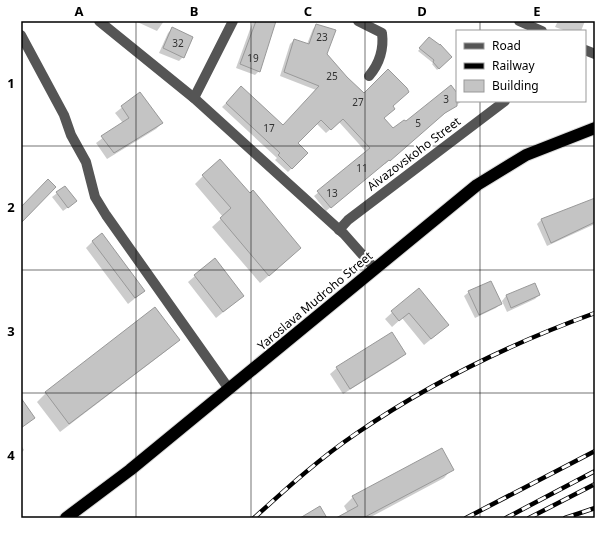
<svg xmlns="http://www.w3.org/2000/svg" width="616" height="539" viewBox="0 0 616 539" font-family="'Noto Sans',sans-serif">
	<style>
		.shadow { fill: #0003 }
		.building { fill: #c4c4c4; stroke: #999 }
		.lines { fill: none; stroke-linecap: round; stroke-linejoin: round }
		.highway-casing { stroke: #dbdbdb; stroke-width: 14 }
		.minor { stroke: #555; stroke-width: 10 }
		.highway { stroke: #000; stroke-width: 12 }
		.rail-casing { stroke: #000; stroke-width: 4.5 }
		.rail { stroke: #fff; stroke-width: 3; stroke-dasharray: 9; stroke-linecap: butt }
		.grid { fill: none; stroke: #000; stroke-width: 1; stroke-opacity: 0.55 }
		.labels { text-anchor: middle; stroke-width: 4; stroke-linejoin: round; paint-order: stroke }
		.number-label { font-size: 10px; fill: #313131 }
		.street-label { font-size: 12px; fill: #000; stroke: #fff }
		.neatline { fill: none; stroke: #000; stroke-width: 1.5 }
		.grid-label { font-size: 13px; text-anchor: middle; font-weight: bold; fill: #000 }
	</style>
	<rect width="100%" height="100%" fill="#fff"/>
	<!-- shadow -->
	<g class="shadow">
		<polygon points="135,21 164,21 157,31"/>
		<polygon points="253,21 275,21 259,71 255,75 236,68"/>
		<polygon points="558,21 585,21 581,31 566,31 555,27"/>
		<polygon points="317,25 326,54 346,78 364,94 392,107 383,118 393,130 457,94 457,101 462,101 440,117 385,164 384,163 326,211 314,196 367,153 339,122 326,133 316,123 296,143 307,153 288,172 275,160 277,158 222,107 237,92 283,127 316,90 280,76 290,44 294,40 307,44 313,29"/>
		<polygon points="172,29 183,57 179,61 159,53 168,33"/>
		<polygon points="429,38 451,57 437,70 432,64 433,63 418,51"/>
		<polygon points="140,93 162,123 156,129 107,159 96,143 123,123 115,113"/>
		<polygon points="203,176 292,256 260,283 212,227 223,217 195,184"/>
		<polygon points="65,187 71,205 63,211 52,197"/>
		<polygon points="595,201 595,224 547,246 537,224 541,220"/>
		<polygon points="93,241 144,291 128,304 86,248"/>
		<polygon points="195,276 243,296 216,318 188,282"/>
		<polygon points="534,284 539,295 535,299 507,312 502,301 506,296"/>
		<polygon points="418,289 441,331 424,345 402,318 392,327 385,319"/>
		<polygon points="469,292 500,304 496,308 475,318 464,296"/>
		<polygon points="179,340 170,348 60,432 37,402 46,393"/>
		<polygon points="404,354 398,360 343,394 330,374 337,368"/>
		<polygon points="21,445 24,450 21,453"/>
		<polygon points="452,469 444,478 369,518 342,518 348,513 344,506 353,497"/>
	</g>
	<!-- building -->
	<g class="building">
		<polygon points="256,21 276,21 260,72 240,64"/>
		<polygon points="316,24 336,30 327,54 347,77 364,93 388,69 407,88 409,92 393,106 395,109 384,118 393,128 404,120 406,121 451,85 457,93 457,106 445,113 390,161 389,160 331,208 317,191 370,148 343,119 331,130 321,120 298,143 308,153 292,169 278,155 280,153 226,103 241,86 283,125 319,86 284,72 294,39 309,44"/>
		<polygon points="172,27 193,37 184,58 163,48"/>
		<polygon points="429,37 440,45 440,44 452,57 439,69 433,62 434,60 419,48"/>
		<polygon points="140,92 163,123 114,153 101,136 129,118 121,106"/>
		<polygon points="220,159 250,193 253,190 301,248 269,276 220,218 231,208 202,175"/>
		<polygon points="48,179 56,187 21,223 21,207"/>
		<polygon points="65,186 77,201 68,208 56,192"/>
		<polygon points="595,198 595,222 551,243 541,219"/>
		<polygon points="102,233 145,291 135,298 92,241"/>
		<polygon points="215,258 244,296 223,312 194,275"/>
		<polygon points="491,281 502,304 479,315 468,291"/>
		<polygon points="535,283 540,295 511,308 506,295"/>
		<polygon points="419,288 449,325 431,339 409,313 399,321 391,311"/>
		<polygon points="155,307 180,340 69,424 45,392"/>
		<polygon points="392,332 406,354 350,389 336,367"/>
		<polygon points="21,398 35,418 21,428"/>
		<polygon points="442,448 454,470 363,518 336,518 358,506 352,496"/>
		<polygon points="320,506 327,518 300,518"/>
	</g>
	<g class="lines">
		<defs>
			<polyline id="highway" points="66,518 130,470 477,185 526,155 595,128"/>
		</defs>
		<!-- highway casing -->
		<use href="#highway" class="highway-casing"/>
		<!-- minor -->
		<g class="minor">
			<polyline points="99,21 194,98 344,234 375,269"/>
			<path d="M358,21L382,33C384,49 380,63 369,76"/>
			<polyline points="519,21 542,31"/>
			<polyline points="21,35 64,115 71,135 86,162 95,197 106,215 229,389"/>
			<polyline points="585,50 595,54"/>
			<polyline points="194,98 233,21"/>
			<polyline points="339,230 348,220 505,101"/>
		</g>
		<!-- highway -->
		<use href="#highway" class="highway"/>
		<defs>
			<g id="rail">
				<path d="M254,518C287,488 320,458 357,433C430,383 512,343 595,313"/>
				<polyline points="466,518 595,451"/>
				<polyline points="506,518 595,471"/>
				<polyline points="529,518 595,484"/>
				<polyline points="565,518 595,508"/>
			</g>
		</defs>
		<!-- rail casing -->
		<use href="#rail" class="rail-casing"/>
		<!-- rail -->
		<use href="#rail" class="rail"/>
	</g>
	<!-- grid -->
	<path class="grid" d="M136,21V518M251,21V518M365,21V518M480,21V31M480,101V518M21,146H595M21,270H595M21,393H595"/>
	<g class="labels">
		<!-- number labels -->
		<g class="number-label">
			<text x="322" y="41">23</text>
			<text x="178" y="47">32</text>
			<text x="253" y="62">19</text>
			<text x="332" y="80">25</text>
			<text x="446" y="103">3</text>
			<text x="358" y="106">27</text>
			<text x="418" y="127">5</text>
			<text x="269" y="132">17</text>
			<text x="362" y="172">11</text>
			<text x="332" y="197">13</text>
		</g>
		<!-- street labels -->
		<g class="street-label">
			<text transform="translate(414 154) rotate(-37)" y="4">Aivazovskoho Street</text>
			<text transform="translate(315 301) rotate(-40)" y="4">Yaroslava Mudroho Street</text>
		</g>
	</g>
	<!-- border -->
	<rect width="616" height="539" fill="none" stroke="#ffffff" stroke-width="44"/>
	<!-- legend -->
	<rect x="456" y="30" width="130" height="72" fill="#ffffff" stroke="#999999"/>
	<rect x="464" y="43" width="20" height="6" fill="#555555" stroke="#999999"/>
	<text x="492" y="50" font-size="12" fill="#000000">Road</text>
	<rect x="464" y="63" width="20" height="6" fill="#000000" stroke="#999999"/>
	<text x="492" y="70" font-size="12" fill="#000000">Railway</text>
	<rect x="464" y="80" width="20" height="12" fill="#c4c4c4" stroke="#999999"/>
	<text x="492" y="90" font-size="12" fill="#000000">Building</text>
	<rect x="22" y="22" width="572" height="495" class="neatline"/>
	<g class="grid-label">
		<text x="79" y="16">A</text>
		<text x="194" y="16">B</text>
		<text x="308" y="16">C</text>
		<text x="422" y="16">D</text>
		<text x="537" y="16">E</text>
		<text x="11" y="88">1</text>
		<text x="11" y="212">2</text>
		<text x="11" y="336">3</text>
		<text x="11" y="460">4</text>
	</g>
</svg>
